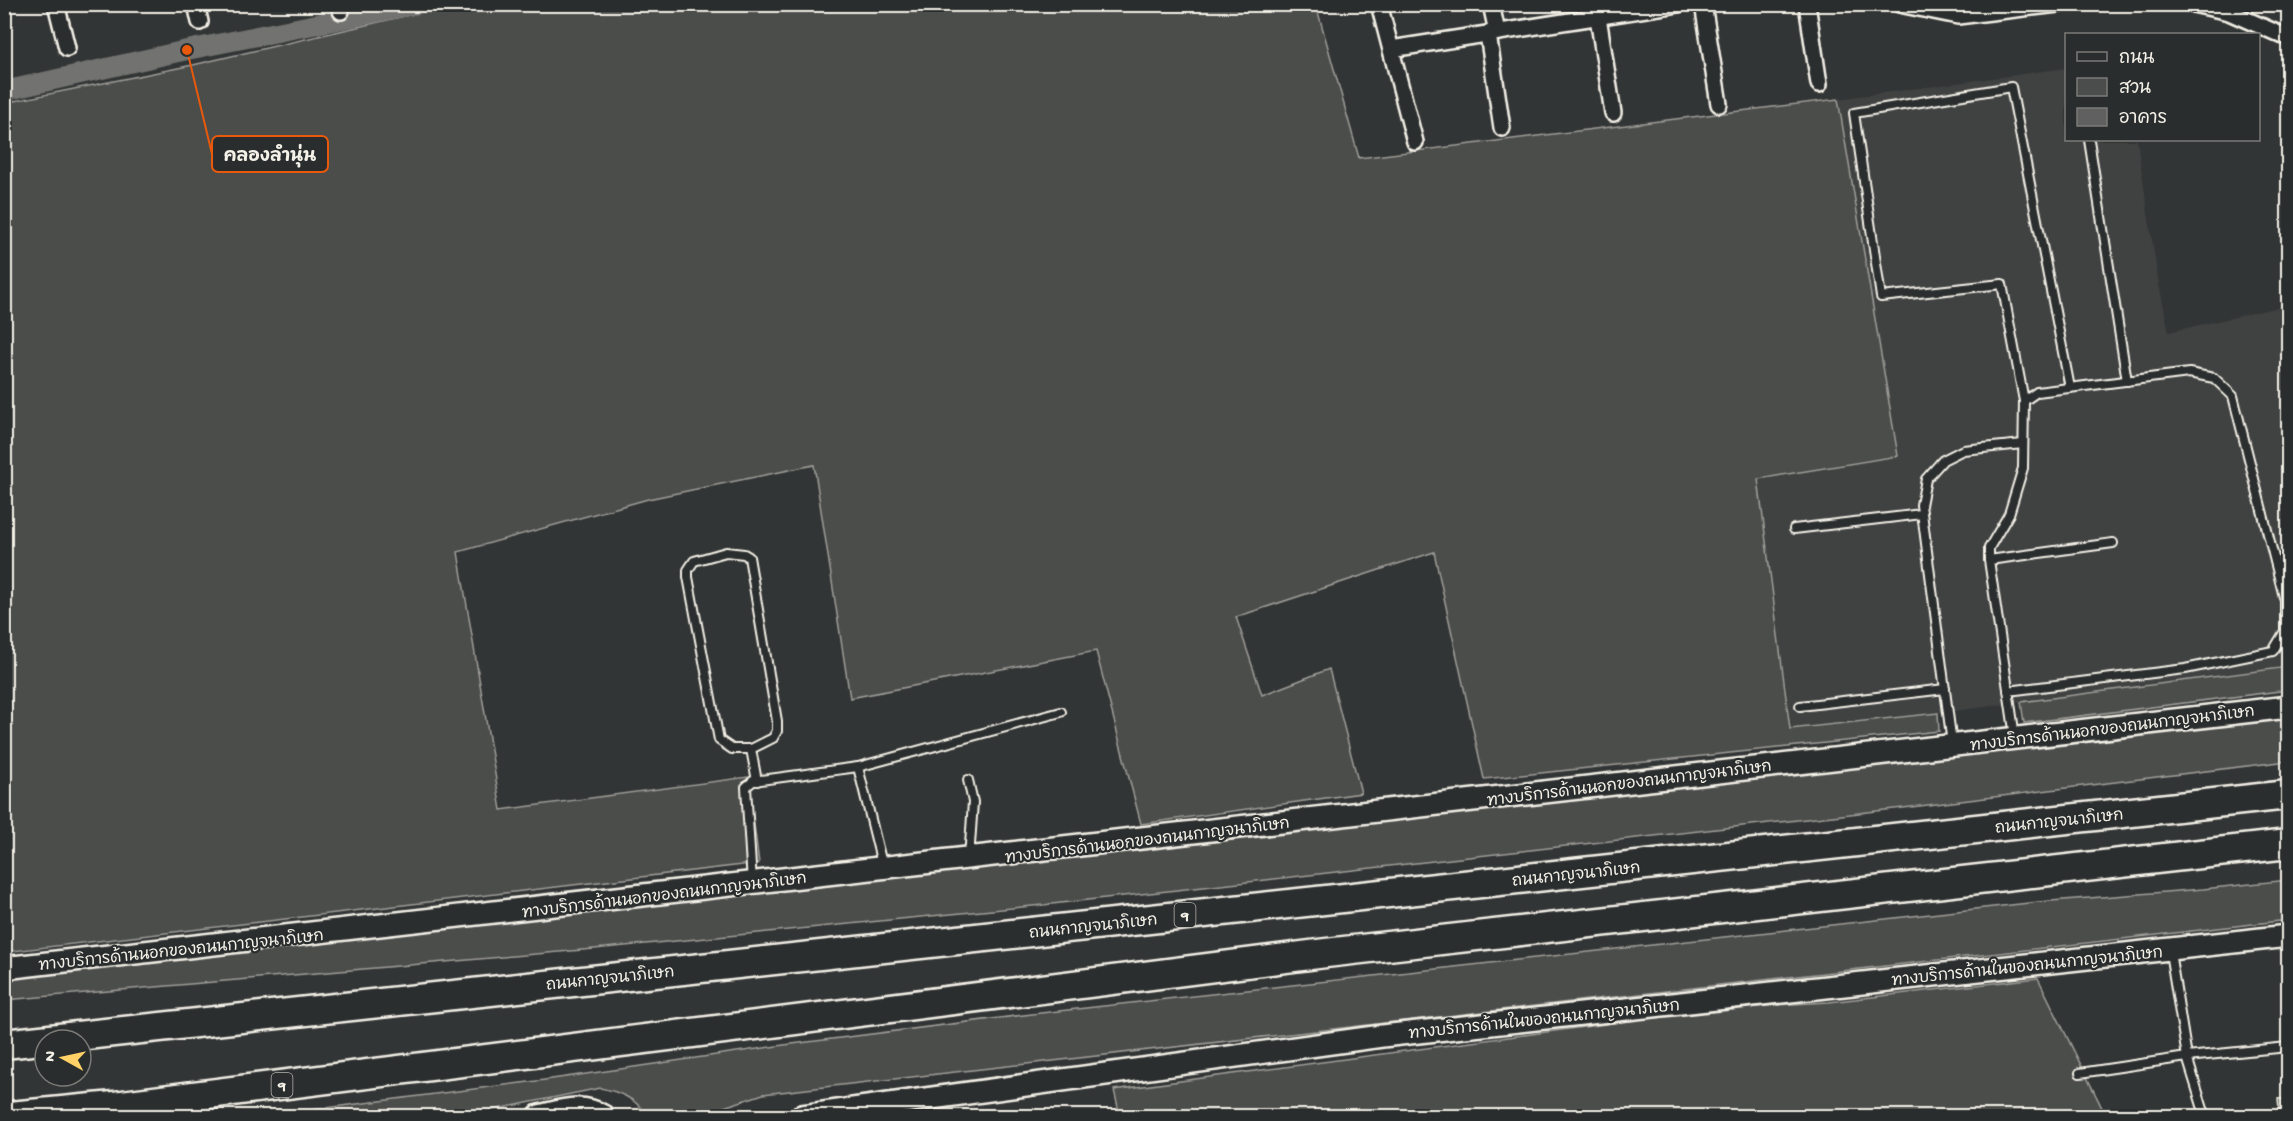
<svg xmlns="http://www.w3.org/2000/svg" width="2293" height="1121" viewBox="0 0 2293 1121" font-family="'Gochi Hand','Playpen Sans Thai',sans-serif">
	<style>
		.built { fill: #404242 }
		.green { fill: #4b4d4c; stroke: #a09f9a; stroke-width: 1.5 }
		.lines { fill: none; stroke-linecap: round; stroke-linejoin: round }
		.canal { stroke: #727370; stroke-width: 20 }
		.building { fill: #5f605f; stroke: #f4f1e8; stroke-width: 1.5 }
		.lane-casing { stroke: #f4f1e8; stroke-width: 12 }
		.street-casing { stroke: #f4f1e8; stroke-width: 20 }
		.secondary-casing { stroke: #f4f1e8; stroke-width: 26 }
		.highway-casing { stroke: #f4f1e8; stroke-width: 33 }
		.lane { stroke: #2a2d2e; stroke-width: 8 }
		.street { stroke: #2a2d2e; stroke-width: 15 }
		.secondary { stroke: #2a2d2e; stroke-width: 21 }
		.highway { stroke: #2a2d2e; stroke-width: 28 }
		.labels { text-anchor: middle; stroke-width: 4.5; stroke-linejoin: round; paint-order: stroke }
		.shield { fill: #2a2d2e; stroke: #b7b6b0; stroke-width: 1.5 }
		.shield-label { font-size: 15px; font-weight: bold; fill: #f4f1e8 }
		.street-label { font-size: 16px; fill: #f4f1e8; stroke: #2a2d2e }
		.leader { fill: none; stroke: #e8590c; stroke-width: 2 }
		.callout-dot { fill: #e8590c; stroke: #2a2d2e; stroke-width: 2 }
		.callout { fill: #2a2d2e; stroke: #e8590c; stroke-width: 2 }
		.callout-label { font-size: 18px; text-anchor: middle; font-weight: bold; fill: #f4f1e8 }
	</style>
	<rect width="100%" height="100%" fill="#323535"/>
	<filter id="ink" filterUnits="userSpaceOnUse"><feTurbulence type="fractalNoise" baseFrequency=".0167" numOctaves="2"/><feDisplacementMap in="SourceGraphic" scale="12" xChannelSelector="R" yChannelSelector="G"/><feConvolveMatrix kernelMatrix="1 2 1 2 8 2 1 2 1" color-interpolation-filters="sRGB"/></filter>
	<g filter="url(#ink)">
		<!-- built -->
		<polygon class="built" points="2066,68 2066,140 2137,140 2158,279 2169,332 2288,305 2288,667 1931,714 1790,730 1758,479 1898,456 1838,99"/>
		<!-- green -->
		<g class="green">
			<polygon points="457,4 1316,5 1359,158 1838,99 1898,456 1758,479 1790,729 1938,713 1939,731 1484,779 1434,552 1236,617 1262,695 1329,669 1361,793 1141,824 1096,651 850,698 814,465 648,499 458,552 501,810 748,777 759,863 5,952 4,103 193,65"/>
			<polygon points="2288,667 2288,690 2024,723 2021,702"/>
			<polygon points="2288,716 2288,761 1903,808 1043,905 594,949 5,1000 4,976"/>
			<path d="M2288,880V920L763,1094L697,1116H645C640,1099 616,1091 600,1088L463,1116H263L545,1080L784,1045L1032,1014L2038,902L2203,889Z"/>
			<polygon points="2038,978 2106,1116 1120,1116 1114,1090 1725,1008 1829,1002"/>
		</g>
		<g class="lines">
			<!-- canal -->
			<polyline class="canal" points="4,91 187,50 418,4"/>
		</g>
		<!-- building -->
		<polygon class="building" points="2288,1098 2288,1116 2280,1116 2278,1099"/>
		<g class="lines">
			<defs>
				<g id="lane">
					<polyline points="2089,140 2127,381"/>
					<polyline points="2024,401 2002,284 1881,297 1854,113 2011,87 2070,388"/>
					<polyline points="1794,529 1922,514"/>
					<polygon points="726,552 744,554 749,557 777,721 777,731 773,738 751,749 732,749 719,740 688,577 688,570 694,561"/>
					<polyline points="1989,560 2113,543"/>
					<polyline points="2008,691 2185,669 2273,651 2285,631 2285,601 2233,396 2214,378 2189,373 2037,392 2024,401 2023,468 2009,514 1989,548 1989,560 2015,737"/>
					<polyline points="1800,706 1945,689"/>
					<polyline points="1952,744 1921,505 1926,479 1943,460 1963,450 2023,444"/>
					<polyline points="751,749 757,781"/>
					<polyline points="858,767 1061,712"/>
					<polyline points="968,780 973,802 969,859"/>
					<polyline points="752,883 746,787 753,781 858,767 883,868"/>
					<polyline points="2170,952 2187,1057 2203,1109 2207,1116"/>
					<polyline points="2080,1073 2187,1057 2288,1047"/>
				</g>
				<g id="street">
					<polyline points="56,4 67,48"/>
					<polyline points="196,4 200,22"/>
					<polyline points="340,4 341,11"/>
					<polyline points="1379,4 1415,142"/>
					<polyline points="1491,4 1497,32"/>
					<polyline points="1703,4 1719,104"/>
					<polyline points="1807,4 1819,84"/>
					<polyline points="1899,4 1958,16 2058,4"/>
					<polyline points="2193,4 2229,12 2288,38"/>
					<polyline points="1598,17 1613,113"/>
					<polyline points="1488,34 1502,128"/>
					<polyline points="1391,49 1678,4"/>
				</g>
				<g id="secondary">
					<path d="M4,968C766,885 1527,794 2288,707"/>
					<path d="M539,1116C561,1111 582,1103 603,1116"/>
					<polyline points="802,1116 1382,1036 2288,936"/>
				</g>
				<g id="highway">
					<polyline points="4,1044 2288,795"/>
					<polyline points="10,1116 114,1106 1326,953 2288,844"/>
				</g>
			</defs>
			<!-- lane casing -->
			<use href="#lane" class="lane-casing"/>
			<!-- street casing -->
			<use href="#street" class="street-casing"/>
			<!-- secondary casing -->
			<use href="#secondary" class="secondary-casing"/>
			<!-- highway casing -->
			<use href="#highway" class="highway-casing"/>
			<!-- lane -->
			<use href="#lane" class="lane"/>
			<!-- street -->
			<use href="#street" class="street"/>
			<!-- secondary -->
			<use href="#secondary" class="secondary"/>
			<!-- highway -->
			<use href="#highway" class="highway"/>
		</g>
	</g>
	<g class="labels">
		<!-- shield labels -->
		<g class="shield">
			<rect x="1174.5" y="903" width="21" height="24" rx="4.5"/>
			<rect x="271.5" y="1073" width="21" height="24" rx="4.5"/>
		</g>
		<g class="shield-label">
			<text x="1185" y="920">9</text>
			<text x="282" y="1090">9</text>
		</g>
		<!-- street labels -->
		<g class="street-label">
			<text transform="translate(2112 727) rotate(-7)" y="6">ทางบริการด้านนอกของถนนกาญจนาภิเษก</text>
			<text transform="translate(1629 782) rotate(-7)" y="6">ทางบริการด้านนอกของถนนกาญจนาภิเษก</text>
			<text transform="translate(2059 820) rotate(-6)" y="6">ถนนกาญจนาภิเษก</text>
			<text transform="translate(1147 839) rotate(-7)" y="6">ทางบริการด้านนอกของถนนกาญจนาภิเษก</text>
			<text transform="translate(1576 873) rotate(-6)" y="6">ถนนกาญจนาภิเษก</text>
			<text transform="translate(664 894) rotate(-7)" y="6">ทางบริการด้านนอกของถนนกาญจนาภิเษก</text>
			<text transform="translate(1093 925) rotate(-6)" y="6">ถนนกาญจนาภิเษก</text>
			<text transform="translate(181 949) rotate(-6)" y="6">ทางบริการด้านนอกของถนนกาญจนาภิเษก</text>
			<text transform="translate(2027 965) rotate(-6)" y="6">ทางบริการด้านในของถนนกาญจนาภิเษก</text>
			<text transform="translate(610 977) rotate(-6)" y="6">ถนนกาญจนาภิเษก</text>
			<text transform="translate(1544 1018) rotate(-6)" y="6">ทางบริการด้านในของถนนกาญจนาภิเษก</text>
		</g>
	</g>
	<!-- callouts -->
	<path class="leader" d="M187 50L212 154"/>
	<circle class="callout-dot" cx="187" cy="50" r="6"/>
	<rect class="callout" x="212" y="136" width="116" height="36" rx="6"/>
	<g class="callout-label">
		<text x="270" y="161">คลองลำนุ่น</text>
	</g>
	<!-- margin -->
	<rect width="2293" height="1121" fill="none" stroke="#2a2d2e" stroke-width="24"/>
	<rect x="12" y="12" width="2269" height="1097" fill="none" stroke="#f4f1e8" stroke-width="2" filter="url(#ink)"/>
	<!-- legend -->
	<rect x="2065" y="33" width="195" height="108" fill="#2a2d2e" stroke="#7b7b78" stroke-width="1.5"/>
	<rect x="2077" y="52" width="30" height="9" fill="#2a2d2e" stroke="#7b7b78" stroke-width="1.5"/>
	<text x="2119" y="63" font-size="18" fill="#f4f1e8">ถนน</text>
	<rect x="2077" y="78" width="30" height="18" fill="#4b4d4c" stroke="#7b7b78" stroke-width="1.5"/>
	<text x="2119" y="93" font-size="18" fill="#f4f1e8">สวน</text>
	<rect x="2077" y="108" width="30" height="18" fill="#5f605f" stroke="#7b7b78" stroke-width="1.5"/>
	<text x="2119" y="123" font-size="18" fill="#f4f1e8">อาคาร</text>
	<!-- north arrow -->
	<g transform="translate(63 1058) rotate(278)"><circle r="28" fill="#2a2d2e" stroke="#7b7b78" stroke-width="1.5"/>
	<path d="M0-4.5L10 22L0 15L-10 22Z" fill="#ffd166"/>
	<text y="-9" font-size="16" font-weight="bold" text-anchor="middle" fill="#f4f1e8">N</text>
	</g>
</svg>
